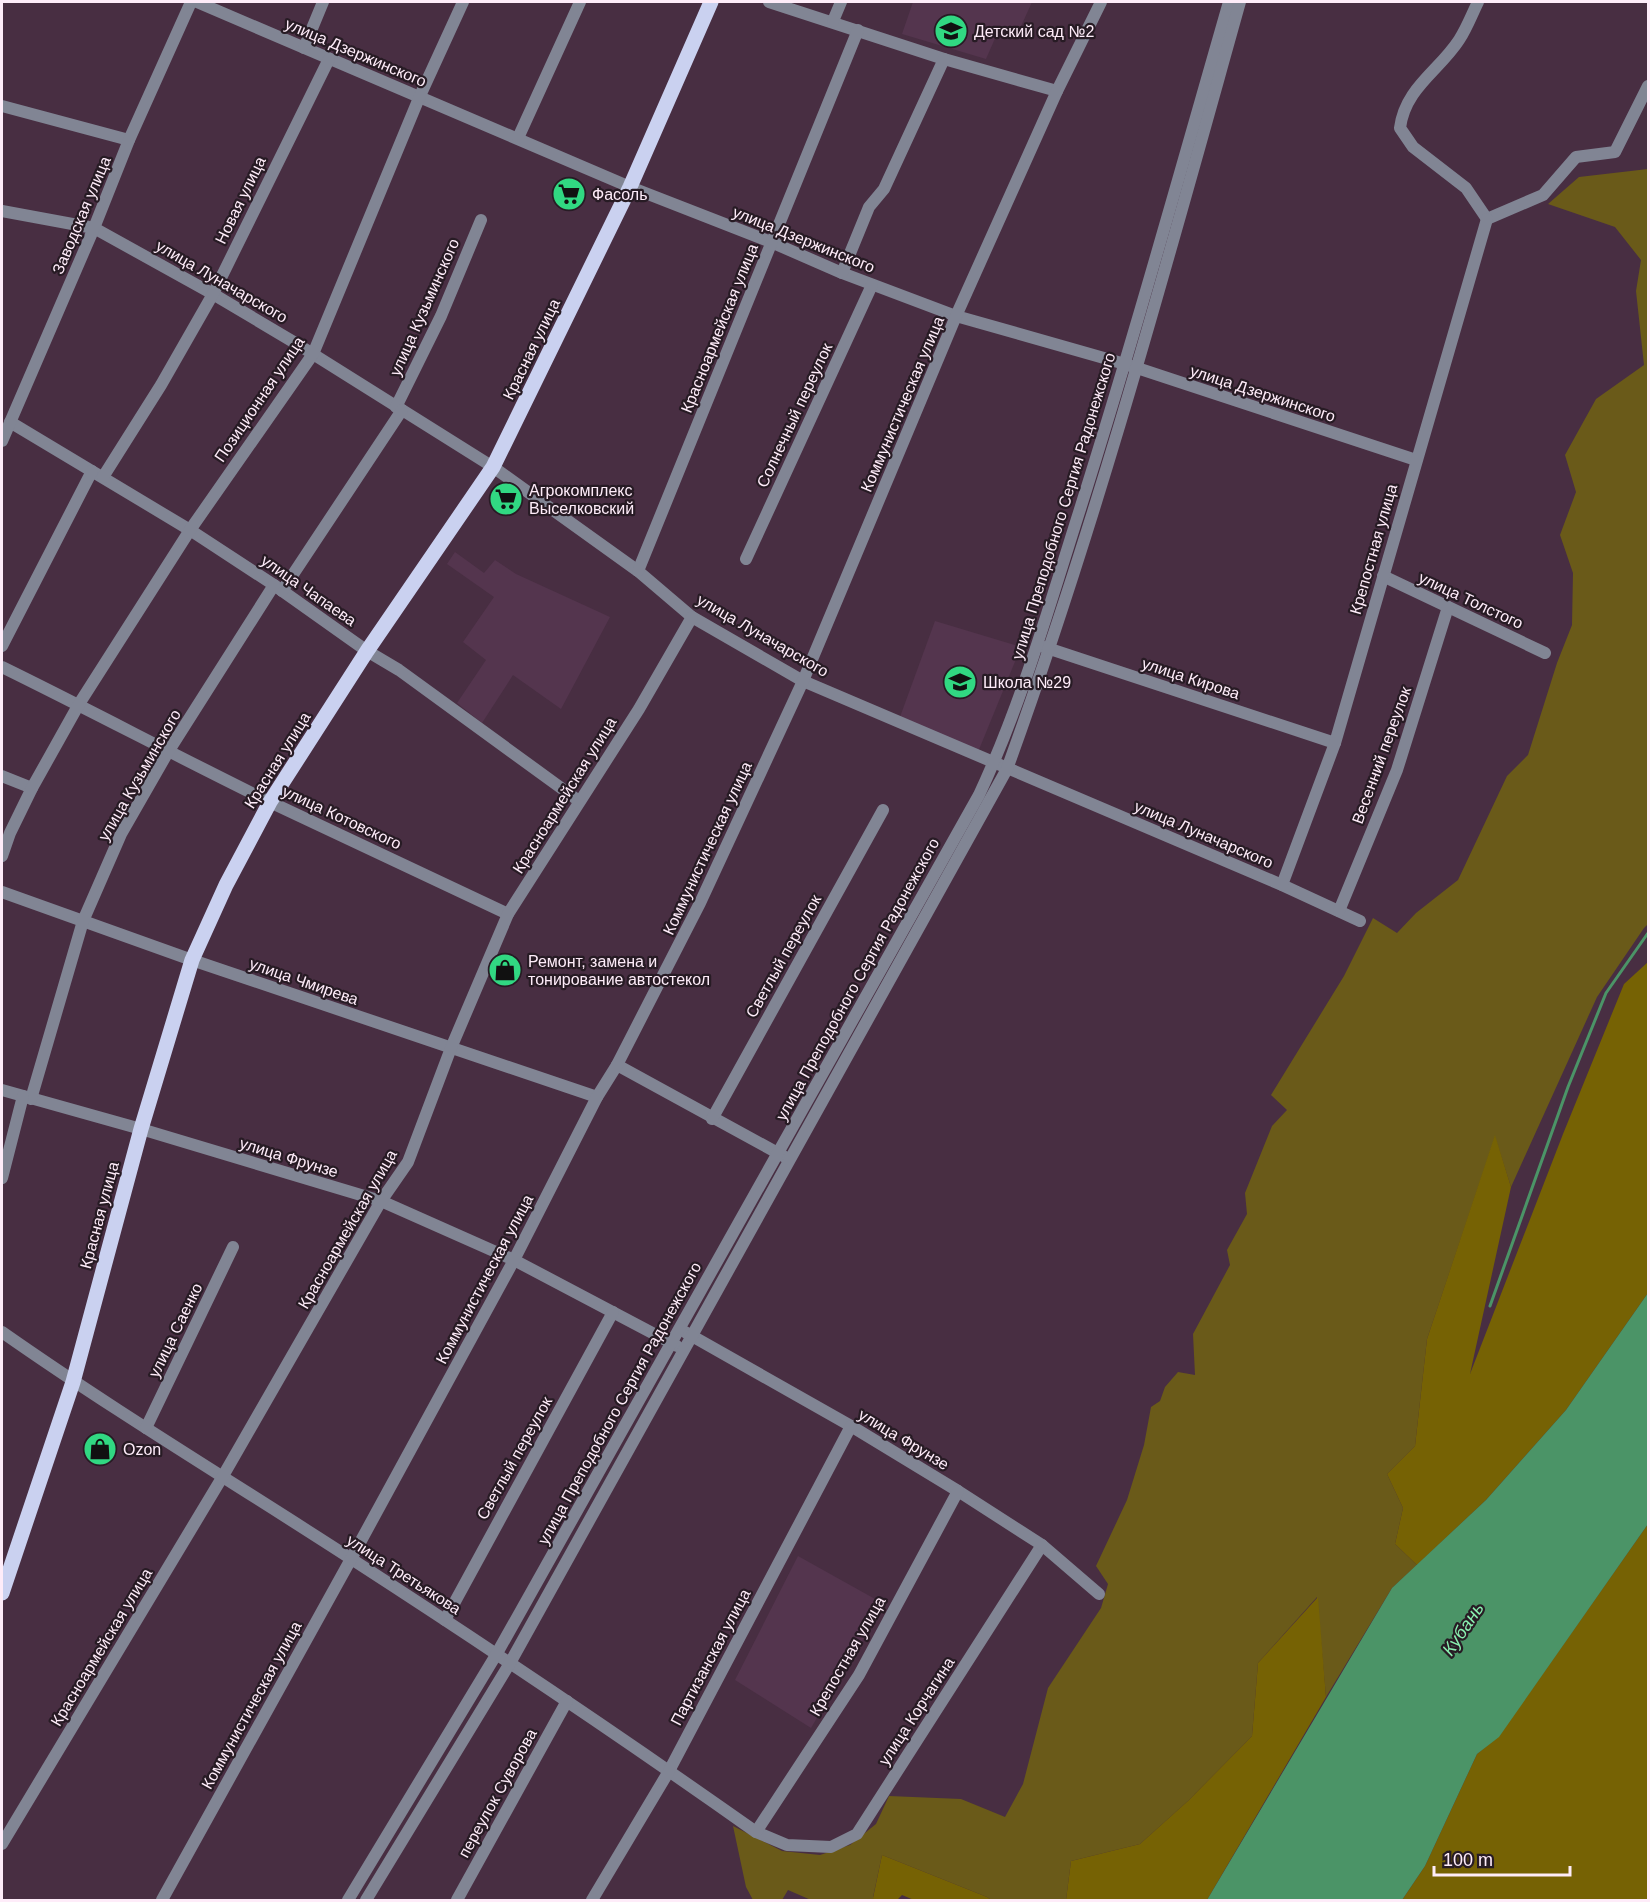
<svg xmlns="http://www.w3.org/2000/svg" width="1650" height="1902" viewBox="0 0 1650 1902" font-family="Helvetica,sans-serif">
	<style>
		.built { fill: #54354e }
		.green { fill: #6a5a19 }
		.forest { fill: #766204 }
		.water { fill: #4b9467 }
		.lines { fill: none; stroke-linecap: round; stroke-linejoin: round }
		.stream { stroke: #4b9467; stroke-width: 3 }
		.minor { stroke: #818594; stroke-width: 12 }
		.major { stroke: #cad1f0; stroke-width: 15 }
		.labels { text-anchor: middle; stroke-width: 4.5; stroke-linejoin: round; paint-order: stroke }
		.poi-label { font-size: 16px; fill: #feecf9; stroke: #271b24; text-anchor: start }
		.street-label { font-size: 16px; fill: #feecf9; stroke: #271b24 }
		.water-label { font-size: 18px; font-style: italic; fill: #8af0b0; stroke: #271b24 }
	</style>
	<rect width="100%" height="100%" fill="#482e42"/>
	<!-- built -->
	<g class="built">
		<polygon points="913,2 1032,2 1017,35 1000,27 986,59 902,34"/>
		<polygon points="455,552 484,573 495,560 516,574 610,617 561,709 513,675 482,723 457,703 486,660 463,642 494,597 447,564"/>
		<polygon points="935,621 1021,647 978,752 900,717"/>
		<polygon points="798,1556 884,1604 811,1728 735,1680"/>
	</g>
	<!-- green -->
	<polygon class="green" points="1648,169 1648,924 1644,928 1597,997 1511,1187 1495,1137 1427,1339 1415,1446 1387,1474 1403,1508 1395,1544 1417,1565 1392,1588 1326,1697 1317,1597 1258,1663 1252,1736 1189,1800 1140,1844 1071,1861 1066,1900 991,1900 987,1897 882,1855 873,1897 875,1900 811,1900 788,1890 782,1900 753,1900 746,1887 733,1826 782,1851 820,1855 850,1845 876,1824 889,1796 961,1799 1005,1817 1023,1784 1048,1688 1101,1608 1108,1584 1096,1566 1127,1500 1144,1445 1151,1407 1160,1401 1165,1387 1178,1372 1195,1375 1193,1334 1230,1265 1227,1250 1247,1214 1245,1193 1272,1126 1287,1110 1271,1095 1344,976 1373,918 1397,933 1416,913 1458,880 1507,776 1528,755 1557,663 1572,625 1573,573 1560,535 1576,492 1565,455 1596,399 1644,365 1636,291 1641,260 1615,227 1548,204 1579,177"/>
	<!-- forest -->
	<g class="forest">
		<polygon points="1648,962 1648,1293 1566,1410 1486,1500 1417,1565 1395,1544 1403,1508 1387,1474 1415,1446 1427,1339 1495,1135 1511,1187 1470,1374 1563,1134 1624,984"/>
		<polygon points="1648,1524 1648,1900 1402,1900 1425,1866 1477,1754 1499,1736"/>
		<polygon points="1318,1597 1326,1697 1207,1900 1066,1900 1071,1861 1140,1844 1189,1800 1252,1736 1258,1663"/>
		<polygon points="882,1855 987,1897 991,1900 914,1900 902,1895 897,1900 875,1900 873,1898"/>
	</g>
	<!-- water -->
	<polygon class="water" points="1648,1293 1648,1524 1499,1737 1477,1754 1425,1866 1402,1900 1207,1900 1392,1588 1486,1500 1566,1410"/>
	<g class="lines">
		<!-- stream -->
		<polyline class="stream" points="1490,1306 1568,1087 1606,993 1648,933"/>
		<!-- minor -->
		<g class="minor">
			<polyline points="197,2 630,187 771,242 842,273 956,316 1125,364 1416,460"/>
			<polyline points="769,2 944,59 1057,91"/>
			<path d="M1478,2C1472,14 1467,28 1459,40C1439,71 1405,88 1400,128L1413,147L1466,188L1487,219"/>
			<polyline points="833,21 841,2"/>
			<polyline points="304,48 323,2"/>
			<polyline points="2,106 129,140"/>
			<polyline points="518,138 580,2"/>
			<polyline points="2,211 94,228 213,294 297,344 493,467 638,571 692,617 803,681 1282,885 1360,921"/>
			<polyline points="1487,219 1543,195 1576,157 1615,152 1648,86"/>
			<polyline points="842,273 869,207 884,189 944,59"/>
			<polyline points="396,407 441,316 481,220"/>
			<polyline points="10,422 190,530 274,585 367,651 399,670 579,801"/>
			<polyline points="2,441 94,228 129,140 191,2"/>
			<polyline points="103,477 161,385 213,294 329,59"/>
			<polyline points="746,559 872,285"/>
			<polyline points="638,571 858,30"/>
			<polyline points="1383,576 1545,653"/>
			<polyline points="282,591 402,410"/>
			<polyline points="2,646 92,471"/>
			<polyline points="1044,647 1335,743"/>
			<path d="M2,667C92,711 180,758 270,802C349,840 429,876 508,914"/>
			<polyline points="2,776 32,788"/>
			<polyline points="2,856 10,833 32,788 79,704 190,530 313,354 419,98 463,2"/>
			<polyline points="1282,885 1335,743 1487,219"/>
			<polyline points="2,892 192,960 597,1097"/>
			<polyline points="1339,911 1397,770 1448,607"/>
			<polyline points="617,1065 785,1157"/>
			<polyline points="2,1090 141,1129 381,1201 514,1260 677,1346"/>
			<polyline points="31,1099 83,921 121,834 168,752 274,585"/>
			<polyline points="712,1119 883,810"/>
			<polyline points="2,1178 23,1096"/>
			<path d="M2,1332C116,1412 236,1484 353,1560C489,1648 623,1738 756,1832L787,1845L831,1847L857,1834L1042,1545"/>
			<polyline points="685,1332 851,1426 958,1491 1042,1545 1099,1594"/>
			<polyline points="146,1428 233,1247"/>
			<polyline points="445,1620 613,1312"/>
			<polyline points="756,1832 859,1675 958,1491"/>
			<polyline points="2,1844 223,1476 381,1201 408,1162 451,1048 508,914 639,709 692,617"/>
			<polyline points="162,1900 351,1559 514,1260 597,1097 617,1065 700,903 803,681 956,316 1057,91 1101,2"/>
			<path d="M348,1900L496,1655L979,795C1020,707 1046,617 1075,525C1130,352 1179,176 1229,2"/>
			<path d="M366,1900L510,1663L1007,769C1098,518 1168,259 1240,2"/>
			<polyline points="457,1900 567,1701"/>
			<polyline points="592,1900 669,1771 851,1426"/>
		</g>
		<!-- major -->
		<polyline class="major" points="2,1593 73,1382 141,1129 192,960 226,885 270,802 367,651 493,467 630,187 711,2"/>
	</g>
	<!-- icons -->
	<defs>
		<symbol id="school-disc" viewBox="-11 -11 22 22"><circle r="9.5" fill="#31d882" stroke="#271b24"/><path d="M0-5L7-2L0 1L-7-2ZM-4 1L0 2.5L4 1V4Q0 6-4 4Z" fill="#111"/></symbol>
		<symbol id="supermarket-disc" viewBox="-11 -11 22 22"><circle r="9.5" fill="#31d882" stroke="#271b24"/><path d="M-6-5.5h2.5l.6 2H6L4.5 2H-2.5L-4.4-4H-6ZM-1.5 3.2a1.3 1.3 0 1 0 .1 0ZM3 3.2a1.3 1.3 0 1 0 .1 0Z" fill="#111"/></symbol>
		<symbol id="shop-disc" viewBox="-11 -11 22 22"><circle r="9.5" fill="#31d882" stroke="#271b24"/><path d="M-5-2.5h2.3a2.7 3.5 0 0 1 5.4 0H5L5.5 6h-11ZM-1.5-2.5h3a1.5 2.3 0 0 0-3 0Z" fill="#111"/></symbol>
	</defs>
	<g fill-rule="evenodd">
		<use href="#school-disc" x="932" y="12" width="38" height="38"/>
		<use href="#supermarket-disc" x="550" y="175" width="38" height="38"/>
		<use href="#supermarket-disc" x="487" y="480" width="38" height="38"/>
		<use href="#school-disc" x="941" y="663" width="38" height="38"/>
		<use href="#shop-disc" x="486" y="951" width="38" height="38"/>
		<use href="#shop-disc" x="81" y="1430" width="38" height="38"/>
	</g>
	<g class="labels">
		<!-- poi labels -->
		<g class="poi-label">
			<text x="974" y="37">Детский сад №2</text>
			<text x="592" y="200">Фасоль</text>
			<text x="529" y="496">Агрокомплекс<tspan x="529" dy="18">Выселковский</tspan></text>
			<text x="983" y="688">Школа №29</text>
			<text x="528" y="967">Ремонт, замена и<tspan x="528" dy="18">тонирование автостекол</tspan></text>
			<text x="123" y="1455">Ozon</text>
		</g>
		<!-- street labels -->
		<g class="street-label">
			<text transform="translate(356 52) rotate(23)" y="6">улица Дзержинского</text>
			<text transform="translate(240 200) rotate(-64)" y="6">Новая улица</text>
			<text transform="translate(81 215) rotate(-67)" y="6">Заводская улица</text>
			<text transform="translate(804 239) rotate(22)" y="6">улица Дзержинского</text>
			<text transform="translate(222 281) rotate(30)" y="6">улица Луначарского</text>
			<text transform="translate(424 307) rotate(-66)" y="6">улица Кузьминского</text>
			<text transform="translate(719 328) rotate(-68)" y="6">Красноармейская улица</text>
			<text transform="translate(531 349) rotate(-64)" y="6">Красная улица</text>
			<text transform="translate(1263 393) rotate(18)" y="6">улица Дзержинского</text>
			<text transform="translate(259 399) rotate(-56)" y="6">Позиционная улица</text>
			<text transform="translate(902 404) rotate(-67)" y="6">Коммунистическая улица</text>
			<text transform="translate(794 415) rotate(-65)" y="6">Солнечный переулок</text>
			<text transform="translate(1063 506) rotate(-73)" y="6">улица Преподобного Сергия Радонежского</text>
			<text transform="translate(1373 549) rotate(-74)" y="6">Крепостная улица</text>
			<text transform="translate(309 590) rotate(35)" y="6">улица Чапаева</text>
			<text transform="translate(1471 600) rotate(25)" y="6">улица Толстого</text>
			<text transform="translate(763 635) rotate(30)" y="6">улица Луначарского</text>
			<text transform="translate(1191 678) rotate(18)" y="6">улица Кирова</text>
			<text transform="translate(1381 755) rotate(-70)" y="6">Весенний переулок</text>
			<text transform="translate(277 760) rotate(-58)" y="6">Красная улица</text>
			<text transform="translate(139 775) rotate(-60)" y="6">улица Кузьминского</text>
			<text transform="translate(564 795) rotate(-58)" y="6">Красноармейская улица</text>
			<text transform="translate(342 817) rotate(25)" y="6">улица Котовского</text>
			<text transform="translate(1204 834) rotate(23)" y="6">улица Луначарского</text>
			<text transform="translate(707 848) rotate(-65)" y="6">Коммунистическая улица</text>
			<text transform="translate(783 956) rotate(-61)" y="6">Светлый переулок</text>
			<text transform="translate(857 979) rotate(-61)" y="6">улица Преподобного Сергия Радонежского</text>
			<text transform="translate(304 981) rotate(19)" y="6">улица Чмирева</text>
			<text transform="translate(289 1157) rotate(17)" y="6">улица Фрунзе</text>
			<text transform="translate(99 1215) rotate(-75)" y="6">Красная улица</text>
			<text transform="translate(347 1229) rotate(-60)" y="6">Красноармейская улица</text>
			<text transform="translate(484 1279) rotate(-62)" y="6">Коммунистическая улица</text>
			<text transform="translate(175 1330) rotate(-64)" y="6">улица Саенко</text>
			<text transform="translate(619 1403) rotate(-61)" y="6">улица Преподобного Сергия Радонежского</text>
			<text transform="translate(904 1439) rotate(31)" y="6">улица Фрунзе</text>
			<text transform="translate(514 1458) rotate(-61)" y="6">Светлый переулок</text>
			<text transform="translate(404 1574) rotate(33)" y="6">улица Третьякова</text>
			<text transform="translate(101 1647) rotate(-59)" y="6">Красноармейская улица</text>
			<text transform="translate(847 1656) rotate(-60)" y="6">Крепостная улица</text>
			<text transform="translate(710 1657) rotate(-62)" y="6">Партизанская улица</text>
			<text transform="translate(251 1705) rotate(-61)" y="6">Коммунистическая улица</text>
			<text transform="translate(916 1711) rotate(-57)" y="6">улица Корчагина</text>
			<text transform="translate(497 1793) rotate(-61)" y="6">переулок Суворова</text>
		</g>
		<!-- water labels -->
		<g class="water-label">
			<text transform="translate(1463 1629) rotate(-56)" y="6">Кубань</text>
		</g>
	</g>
	<!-- border -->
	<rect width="1650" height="1902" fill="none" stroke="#feecf9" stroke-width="6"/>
	<!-- scale -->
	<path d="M1434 1866v9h136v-9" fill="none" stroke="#feecf9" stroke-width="3"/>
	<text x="1443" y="1866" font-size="18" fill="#feecf9" stroke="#271b24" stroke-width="4.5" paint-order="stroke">100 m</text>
</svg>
